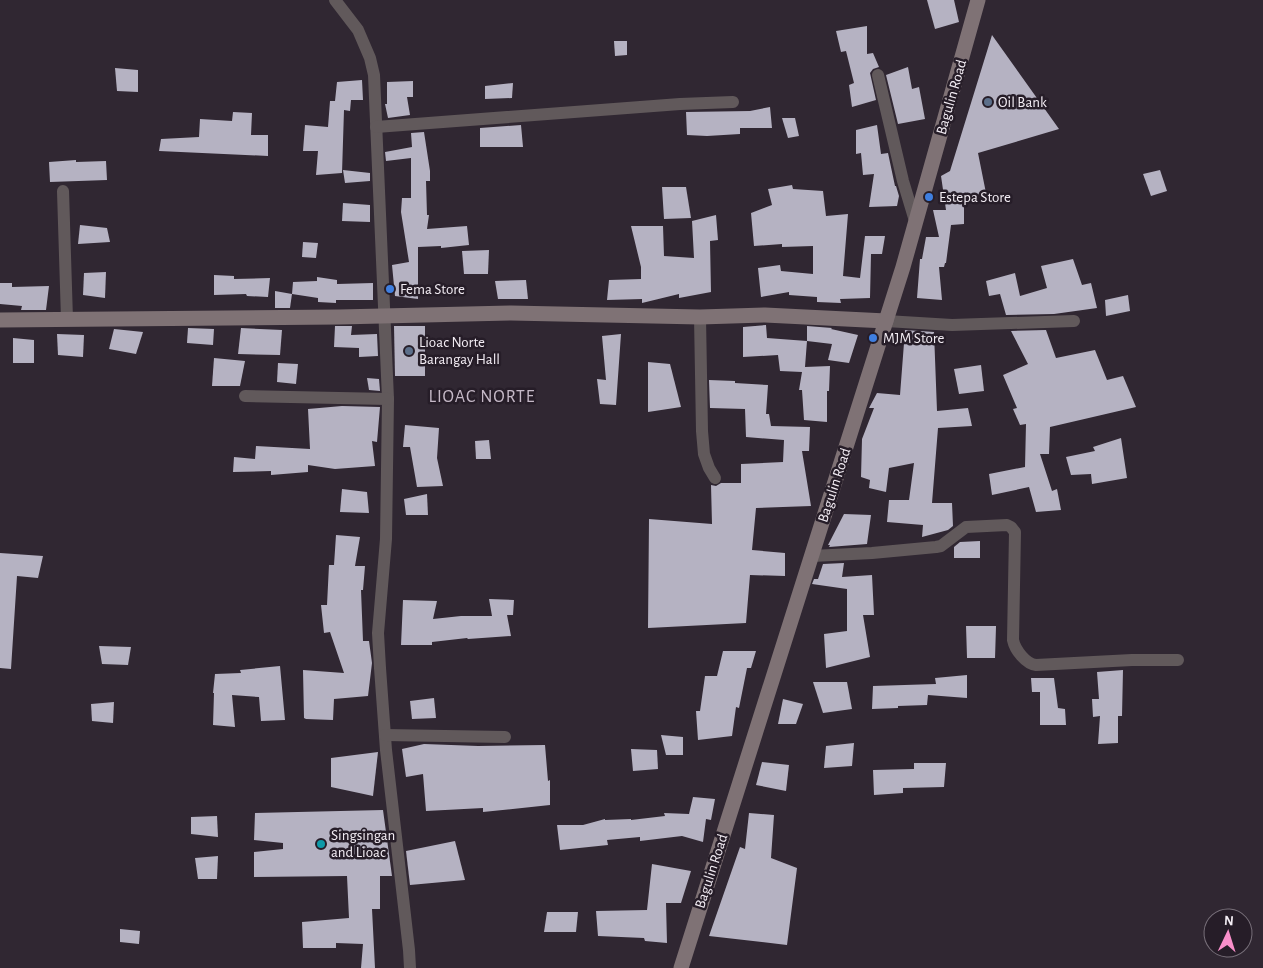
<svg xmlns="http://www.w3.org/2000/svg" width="1263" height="968" viewBox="0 0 1263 968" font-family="'Alegreya Sans',sans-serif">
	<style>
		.building { fill: #b5b2c2 }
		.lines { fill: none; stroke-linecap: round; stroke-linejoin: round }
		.street { stroke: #61595b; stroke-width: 12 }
		.secondary { stroke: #7f7275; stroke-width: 15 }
		.service-dot { fill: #5c6f8a; stroke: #261d28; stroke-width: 2 }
		.shop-dot { fill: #3f7fe0; stroke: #261d28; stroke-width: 2 }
		.culture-dot { fill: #0f9aa8; stroke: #261d28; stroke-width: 2 }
		.labels { text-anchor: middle; stroke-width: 5; stroke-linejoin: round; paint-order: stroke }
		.street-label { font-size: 15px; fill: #f3edf4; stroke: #261d28 }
		.poi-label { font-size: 15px; fill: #f3edf4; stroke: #261d28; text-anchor: start }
		.quarter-label { font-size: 18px; letter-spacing: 1px; fill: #c5b9c7; stroke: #261d28 }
	</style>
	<rect width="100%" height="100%" fill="#302732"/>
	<!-- building -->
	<g class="building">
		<polygon points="927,0 954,0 959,22 935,29"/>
		<polygon points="867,26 867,54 873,53 879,67 873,69 870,73 876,100 852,107 849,85 854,83 846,51 841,52 836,31"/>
		<polygon points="992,35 1059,129 978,153 986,193 964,197 964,224 951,225 946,263 945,263 944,267 939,267 942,300 917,298 920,259 922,259 926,237 939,237 933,210 946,210 941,176 950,171"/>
		<polygon points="614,41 627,41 627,55 615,56"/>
		<polygon points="908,67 912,89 919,87 925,119 898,124 886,75"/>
		<polygon points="115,68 138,70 138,92 117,91"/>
		<polygon points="362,80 363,100 351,100 350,111 344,110 342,173 316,175 318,151 303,151 305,125 328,127 330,101 335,101 337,82"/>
		<polygon points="413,81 413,97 407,97 410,115 388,118 385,104 387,104 387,82"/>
		<polygon points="513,83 512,98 485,99 485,86"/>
		<polygon points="770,107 772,128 740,128 740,134 707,136 687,135 686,112 750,111"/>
		<polygon points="233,112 252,113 251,135 268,135 268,156 159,151 161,139 199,137 200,119 232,121"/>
		<polygon points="782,118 795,118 799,136 788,138"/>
		<polygon points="521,125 523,147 480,147 480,128"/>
		<polygon points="877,125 881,154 888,153 895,186 896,186 899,196 897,206 869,207 874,174 863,175 861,153 856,154 856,130"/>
		<polygon points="424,132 430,171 430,181 426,181 427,215 429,215 427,229 467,226 469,245 441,248 441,246 418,247 418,299 395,296 392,265 409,262 401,212 402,198 411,198 411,158 386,161 385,152 412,147 411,133"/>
		<polygon points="76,160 76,162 106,161 107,180 50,182 49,162"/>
		<polygon points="343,170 370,173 370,181 345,183"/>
		<polygon points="1160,170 1167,191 1151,196 1143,174"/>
		<polygon points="792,185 793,189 823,191 826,216 848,214 843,276 860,278 865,236 885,236 882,254 871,254 870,298 840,299 841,303 817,302 817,297 789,295 789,292 761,297 758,268 780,265 781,271 813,274 813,246 782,247 782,244 754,246 751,213 772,205 768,189"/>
		<polygon points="662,187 686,187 691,218 664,219"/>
		<polygon points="343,203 370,205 370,222 342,221"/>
		<polygon points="716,215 718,240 710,241 711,292 679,298 679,294 642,303 642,299 607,300 609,280 641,279 641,267 631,226 663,226 664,256 694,258 692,221"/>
		<polygon points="80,225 107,228 110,242 78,244"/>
		<polygon points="303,242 318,243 316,258 302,257"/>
		<polygon points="489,250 488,274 464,274 462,251"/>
		<polygon points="1073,259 1082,285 1091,283 1097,308 1054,314 1006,315 1000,294 989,296 986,281 1015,273 1020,296 1047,288 1041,266"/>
		<polygon points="106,272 105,298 83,295 84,273"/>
		<polygon points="214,275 234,276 234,279 270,278 268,297 247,296 246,294 214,295"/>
		<polygon points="317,277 337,280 337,284 373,283 373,300 336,300 336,303 318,302 318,298 292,294 293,282 317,281"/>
		<polygon points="526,280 528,299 498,299 495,281"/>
		<polygon points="0,283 12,283 12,287 49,286 46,310 21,310 22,306 0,304"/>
		<polygon points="275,291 292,294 290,308 275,308"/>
		<polygon points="1128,295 1130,311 1106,316 1105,300"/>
		<polygon points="766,325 767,338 807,341 805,367 830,366 829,391 827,391 827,422 804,420 802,390 799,390 802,372 780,371 778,355 743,357 743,327"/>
		<polygon points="335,326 352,326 351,335 377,334 378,356 359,357 359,348 334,347"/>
		<polygon points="394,326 425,326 425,376 395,376"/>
		<polygon points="807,326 832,328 831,329 858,335 849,363 828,360 832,344 807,341"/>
		<polygon points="188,328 214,329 213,345 187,343"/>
		<polygon points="241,328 282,330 280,355 238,354"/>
		<polygon points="114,329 143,332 136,354 109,349"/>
		<polygon points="905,330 934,332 937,411 968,408 972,426 938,428 932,503 952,503 953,526 948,530 922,537 923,525 887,522 889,500 909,500 914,463 889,468 886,492 869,488 870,480 861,477 862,439 874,408 869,408 877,393 900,395"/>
		<polygon points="1046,330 1056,358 1095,350 1107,380 1123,376 1136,407 1050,427 1049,454 1040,454 1052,491 1057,489 1061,510 1036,512 1029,487 992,495 989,474 1025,467 1026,424 1020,425 1013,409 1017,408 1003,375 1028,364 1011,331"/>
		<polygon points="57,334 84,335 83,357 58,355"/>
		<polygon points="621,334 616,405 600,404 597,379 606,380 602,336"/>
		<polygon points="13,338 34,340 34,363 13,363"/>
		<polygon points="214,358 245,361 240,386 212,386"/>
		<polygon points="648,362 670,364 681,407 648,412"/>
		<polygon points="278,363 298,364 296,384 277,382"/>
		<polygon points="981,365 984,391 959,394 954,369"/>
		<polygon points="367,378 379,379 380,391 369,390"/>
		<polygon points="709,380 735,381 735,383 768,385 766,414 769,414 771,426 810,427 809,451 802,451 811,506 756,508 752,550 785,553 785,576 750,575 746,623 648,628 649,519 712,524 711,485 716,486 721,483 741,483 741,464 783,462 784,440 746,437 745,409 710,408"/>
		<polygon points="342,406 380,407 377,442 372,441 375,466 335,469 308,465 308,472 271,475 271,471 233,472 234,457 255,459 256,446 310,449 308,409"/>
		<polygon points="405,425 439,428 437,458 443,486 417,487 410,447 403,447"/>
		<polygon points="1121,438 1127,478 1092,484 1091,474 1071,475 1066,457 1095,451 1093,447"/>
		<polygon points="489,440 491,459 476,459 475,441"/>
		<polygon points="342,489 367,492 369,513 340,512"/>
		<polygon points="427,494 428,515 406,515 404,499"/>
		<polygon points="844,514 871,515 867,544 829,547 830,545 828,545"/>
		<polygon points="336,535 360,537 355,566 365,566 363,590 361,590 363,641 369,641 372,663 368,696 334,699 333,720 306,719 304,718 303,670 344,673 330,632 324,633 321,605 327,605 329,565 334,565"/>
		<polygon points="980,541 980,558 954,558 954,547 960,542"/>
		<polygon points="0,553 43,556 38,578 17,576 11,669 0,668"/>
		<polygon points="844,563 842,577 872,575 874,615 863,615 870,657 826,668 824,634 847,631 847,589 812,584 814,579 818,579 823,564"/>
		<polygon points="489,599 514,600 513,615 507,615 511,636 468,639 467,638 432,642 432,645 401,645 403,600 437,601 433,619 461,616 492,616"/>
		<polygon points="966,626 996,626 995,658 967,658"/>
		<polygon points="99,646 131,647 128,665 102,664"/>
		<polygon points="723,651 756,651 751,668 747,668 739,708 736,707 732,736 698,740 696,711 700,711 705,676 717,676"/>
		<polygon points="280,666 285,720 261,721 259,697 232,695 235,727 213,725 214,693 213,693 215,674 241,673 240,670"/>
		<polygon points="1123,670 1122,716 1118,716 1118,743 1098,744 1100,716 1093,717 1092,699 1099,699 1097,672"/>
		<polygon points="967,675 967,698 928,695 927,705 898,706 898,708 872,709 873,686 936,684 935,678"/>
		<polygon points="1031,678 1054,678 1058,708 1065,709 1066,725 1040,725 1040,692 1032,692"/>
		<polygon points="813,682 847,682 852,709 823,713"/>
		<polygon points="434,698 436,718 412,719 410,701"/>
		<polygon points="783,699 803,704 796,724 778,724"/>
		<polygon points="114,702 113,723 92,721 91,704"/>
		<polygon points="661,735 683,737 683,755 666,755"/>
		<polygon points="854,743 852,766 824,768 826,746"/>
		<polygon points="424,744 478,746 545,745 548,781 550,780 550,805 483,812 483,808 426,811 423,774 406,777 402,749"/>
		<polygon points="631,749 657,750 658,769 633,771"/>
		<polygon points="378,752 373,796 331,787 331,758"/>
		<polygon points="762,762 789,765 786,791 756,785"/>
		<polygon points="914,763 946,763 944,787 903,788 903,793 874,795 873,770 914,769"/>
		<polygon points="693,797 715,799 711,820 706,819 703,842 682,836 640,841 640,837 607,840 608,845 560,850 557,825 583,825 605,819 605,820 631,819 631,820 665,816 664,813 689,814"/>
		<polygon points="383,810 392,876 380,876 380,909 372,909 375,968 361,968 363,944 336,943 336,948 303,948 302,922 349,918 347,876 254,877 254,852 283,849 283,843 254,840 255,813"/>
		<polygon points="749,813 774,815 771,858 797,868 787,945 709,936 740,847 745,849"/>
		<polygon points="217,816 218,837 191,834 191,817"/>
		<polygon points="455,841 465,880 410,885 406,851"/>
		<polygon points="218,856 217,879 198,879 195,858"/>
		<polygon points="652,864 691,871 681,903 666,903 667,943 645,941 644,938 598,936 596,911 647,910"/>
		<polygon points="547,912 578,912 576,932 544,932"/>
		<polygon points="120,929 140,931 139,944 120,942"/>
	</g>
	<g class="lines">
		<!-- street -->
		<g class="street">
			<polyline points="335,0 358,30 370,58 374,75 388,399 386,539 378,633 380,668 386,750 409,950 410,968"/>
			<polyline points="878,75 903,181 915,221"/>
			<polyline points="376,127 680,104 733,102"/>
			<polyline points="63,191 67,319"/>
			<polyline points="700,317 702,431 704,454 709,468 715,478"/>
			<polyline points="886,321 952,325 1074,321"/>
			<polyline points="245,396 388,399"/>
			<path d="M812,556L872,553L936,547L941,546L966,527L1007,525L1011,527L1015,532L1013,640C1015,650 1026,664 1036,665L1132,660H1178"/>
			<polyline points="385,735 505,737"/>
		</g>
		<!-- secondary -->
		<g class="secondary">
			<polyline points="0,320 339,317 511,313 700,317 765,315 886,321"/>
			<polyline points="681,968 903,267 978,0"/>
		</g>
	</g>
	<!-- markers -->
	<g class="service-dot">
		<circle cx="988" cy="102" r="5"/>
		<circle cx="409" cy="351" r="5"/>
	</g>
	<g class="shop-dot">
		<circle cx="929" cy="197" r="5"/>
		<circle cx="390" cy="289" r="5"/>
		<circle cx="873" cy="338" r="5"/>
	</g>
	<circle class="culture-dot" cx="321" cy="844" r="5"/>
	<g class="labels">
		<!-- street labels -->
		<g class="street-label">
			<text transform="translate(951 97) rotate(-74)" y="5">Bagulin Road</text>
			<text transform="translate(834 485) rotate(-72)" y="5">Bagulin Road</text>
			<text transform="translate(711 871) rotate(-72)" y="5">Bagulin Road</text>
		</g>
		<!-- poi labels -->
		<g class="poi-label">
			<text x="998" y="107">Oil Bank</text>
			<text x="939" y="202">Estepa Store</text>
			<text x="400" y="294">Fema Store</text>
			<text x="883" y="343">MJM Store</text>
			<text x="419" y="347">Lioac Norte<tspan x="419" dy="17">Barangay Hall</tspan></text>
			<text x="331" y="840">Singsingan<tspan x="331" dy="17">and Lioac</tspan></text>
		</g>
		<!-- quarter labels -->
		<g class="quarter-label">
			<text x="482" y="402">LIOAC NORTE</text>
		</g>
	</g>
	<!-- north arrow -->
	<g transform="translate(1228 933) rotate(4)"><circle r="24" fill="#261d28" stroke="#78707a"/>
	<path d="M0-4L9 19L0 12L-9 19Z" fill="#f98fca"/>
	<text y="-8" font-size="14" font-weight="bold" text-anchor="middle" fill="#f3edf4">N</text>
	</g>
</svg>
